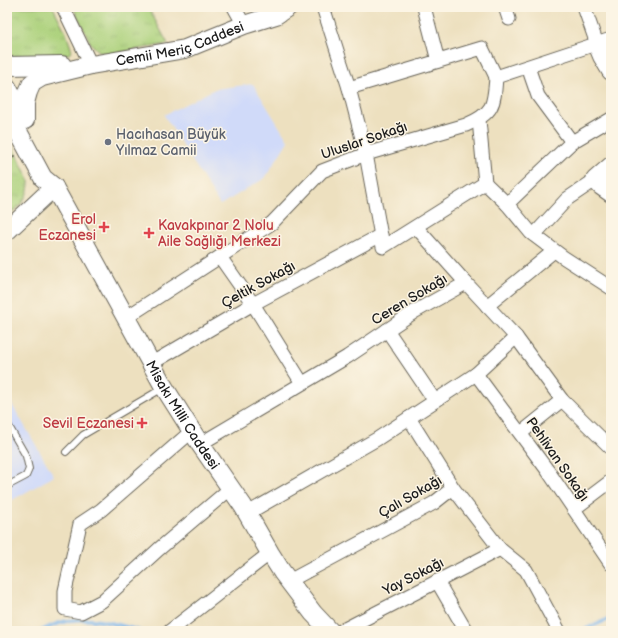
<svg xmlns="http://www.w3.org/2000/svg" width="618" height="638" viewBox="0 0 618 638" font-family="'Balsamiq Sans',sans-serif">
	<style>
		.built { fill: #d0daf9 }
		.park { fill: url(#park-tufts); stroke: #64764c }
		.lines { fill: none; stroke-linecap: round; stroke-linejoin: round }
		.stream { stroke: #79b3ea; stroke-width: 4 }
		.lane-casing { stroke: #656155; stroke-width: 8 }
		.street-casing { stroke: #656155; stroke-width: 15 }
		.secondary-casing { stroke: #656155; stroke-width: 20 }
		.path { stroke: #656155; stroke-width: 2.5; stroke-dasharray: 3 3; stroke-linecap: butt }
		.lane { stroke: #fff; stroke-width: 6 }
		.street { stroke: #fff; stroke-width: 13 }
		.secondary { stroke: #fff; stroke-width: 18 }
		.worship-dot { fill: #6b7280; stroke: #fcf5e5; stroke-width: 1.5 }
		.health-dot { fill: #e0444e; stroke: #fcf5e5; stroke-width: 1.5 }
		.labels { text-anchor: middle; stroke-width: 3; stroke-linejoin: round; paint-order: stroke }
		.street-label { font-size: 14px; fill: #1c1c1c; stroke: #fcf5e5 }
		.worship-label { font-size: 14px; fill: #5b616d; stroke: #fcf5e5; text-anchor: start }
		.health-label { font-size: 14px; fill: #be3a42; stroke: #fcf5e5; text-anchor: end }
	</style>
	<defs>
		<pattern id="park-tufts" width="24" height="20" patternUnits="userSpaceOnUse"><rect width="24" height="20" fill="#acd17b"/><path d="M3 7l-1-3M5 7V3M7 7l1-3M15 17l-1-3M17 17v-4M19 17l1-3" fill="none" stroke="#93b36a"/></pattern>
	</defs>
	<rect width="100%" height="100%" fill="#fcf5e5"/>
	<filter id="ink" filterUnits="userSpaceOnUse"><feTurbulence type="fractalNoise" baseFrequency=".025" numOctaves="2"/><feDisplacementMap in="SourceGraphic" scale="8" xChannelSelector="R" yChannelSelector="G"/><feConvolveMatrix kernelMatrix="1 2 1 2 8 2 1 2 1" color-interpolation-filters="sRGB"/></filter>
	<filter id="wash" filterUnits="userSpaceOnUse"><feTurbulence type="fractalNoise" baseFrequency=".012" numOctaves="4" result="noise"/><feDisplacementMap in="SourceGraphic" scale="16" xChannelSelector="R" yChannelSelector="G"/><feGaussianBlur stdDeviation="0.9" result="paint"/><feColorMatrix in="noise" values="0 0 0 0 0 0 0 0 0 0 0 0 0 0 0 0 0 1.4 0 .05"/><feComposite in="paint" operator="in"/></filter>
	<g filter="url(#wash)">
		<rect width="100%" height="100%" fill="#ede0bf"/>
		<!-- built -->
		<g class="built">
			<polygon points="253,84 288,141 265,178 220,205 164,115 215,89"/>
			<polygon points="7,396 54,476 7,503"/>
		</g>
		<!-- park -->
		<g class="park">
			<polygon points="7,7 53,7 66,33 72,51 69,54 7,58"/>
			<polygon points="73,7 148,7 168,44 110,54 100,52 91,44"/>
			<path d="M7,136L29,180C30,196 19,208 7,216Z"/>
		</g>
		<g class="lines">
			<!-- stream -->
			<g class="stream">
				<path d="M41,631C49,627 58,623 67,621C91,616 117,624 140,631"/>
				<polyline points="581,631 611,618"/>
			</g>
		</g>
	</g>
	<g filter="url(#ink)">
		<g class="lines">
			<defs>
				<g id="lane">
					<polyline points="7,423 26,456 29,469 26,476 7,486"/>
					<polyline points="66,452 83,435 163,388"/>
					<polyline points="7,514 7,513"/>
				</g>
				<g id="street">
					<polyline points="63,7 91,65"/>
					<polyline points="234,7 244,25"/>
					<polyline points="323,7 349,88 366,154 383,247 485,183 507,204"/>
					<polyline points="424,7 438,61"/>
					<polyline points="505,7 509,19"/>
					<polyline points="584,7 597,44"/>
					<polyline points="528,67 538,96 572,142"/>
					<polyline points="349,88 482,48 496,77"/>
					<polyline points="611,119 572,142 507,204 531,233 563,257 611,288"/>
					<polyline points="479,120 485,183"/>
					<polyline points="416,227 466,283"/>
					<polyline points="534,235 567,199 595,180"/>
					<polyline points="220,257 253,304 302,383"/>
					<polyline points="487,306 554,251"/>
					<path d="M127,317L272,223L322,171L366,154L466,125C494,113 494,105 496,77L611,39"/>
					<polyline points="387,330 435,401 476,374 516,337"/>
					<polyline points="152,363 253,304 381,235"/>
					<polyline points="476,374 548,471 611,564"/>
					<polyline points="409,418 453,488 500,549 526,570 559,631"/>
					<polyline points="192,431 101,510 80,524 65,591 65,609 81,612 102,601 159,549 231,488"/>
					<polyline points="521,433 562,400"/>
					<polyline points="200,444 347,357 414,312 466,283 516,337 562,400 611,448"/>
					<polyline points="574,509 611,481"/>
					<polyline points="248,513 377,439 435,401"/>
					<polyline points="289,581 434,503 453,488"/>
					<polyline points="437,581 466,631"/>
					<polyline points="170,631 270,553"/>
					<polyline points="341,631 500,549"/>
				</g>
				<g id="secondary">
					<polyline points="597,44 602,56 611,71"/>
					<polyline points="7,66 62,65"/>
					<polyline points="7,87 25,119"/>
					<path id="s1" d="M7,111L43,178L54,187L164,387L200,444L243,506L270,553L282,572L313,613L330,631"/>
					<path id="s2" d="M25,120V103L28,92L32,83L42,77L91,65L185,49L244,25L276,15L288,7"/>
					<polyline points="611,166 595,180 601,186 611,193"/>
					<polyline points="7,231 54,187"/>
				</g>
			</defs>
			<!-- lane casing -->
			<use href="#lane" class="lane-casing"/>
			<!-- street casing -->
			<use href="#street" class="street-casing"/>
			<!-- secondary casing -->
			<use href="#secondary" class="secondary-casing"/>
			<!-- path -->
			<polyline class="path" points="7,160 15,156"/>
			<!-- lane -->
			<use href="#lane" class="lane"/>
			<!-- street -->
			<use href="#street" class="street"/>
			<!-- secondary -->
			<use href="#secondary" class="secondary"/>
		</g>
	</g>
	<!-- markers -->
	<circle class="worship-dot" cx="108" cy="142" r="4"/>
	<g class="health-dot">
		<path d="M102 221h4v4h4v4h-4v4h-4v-4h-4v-4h4z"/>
		<path d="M147 227h4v4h4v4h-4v4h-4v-4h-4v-4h4z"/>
		<path d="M140 417h4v4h4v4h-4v4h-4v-4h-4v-4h4z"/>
	</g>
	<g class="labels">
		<!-- street labels -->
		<g class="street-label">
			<text dy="5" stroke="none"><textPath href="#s2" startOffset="192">Cemii Meriç Caddesi</textPath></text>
			<text transform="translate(364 140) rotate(-19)" y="5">Uluslar Sokağı</text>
			<text transform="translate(258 284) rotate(-29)" y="5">Çeltik Sokağı</text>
			<text transform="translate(409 299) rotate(-31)" y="5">Ceren Sokağı</text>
			<text dy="5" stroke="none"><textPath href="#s1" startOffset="352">Misakı Milli Caddesi</textPath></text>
			<text transform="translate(558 459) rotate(55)" y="5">Pehlivan Sokağı</text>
			<text transform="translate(410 496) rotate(-30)" y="5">Çalı Sokağı</text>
			<text transform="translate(413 576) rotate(-27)" y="5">Yay Sokağı</text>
		</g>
		<!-- worship labels -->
		<g class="worship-label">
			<text x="116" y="139">Hacıhasan Büyük<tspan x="116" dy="16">Yılmaz Camii</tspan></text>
		</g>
		<!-- health labels -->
		<g class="health-label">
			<text x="96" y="224">Erol<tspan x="96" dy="16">Eczanesi</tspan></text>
			<text x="158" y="230" text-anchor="start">Kavakpınar 2 Nolu<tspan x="158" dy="16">Aile Sağlığı Merkezi</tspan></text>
			<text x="134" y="428">Sevil Eczanesi</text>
		</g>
	</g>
	<!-- margin -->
	<rect width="618" height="638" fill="none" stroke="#fcf5e5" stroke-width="24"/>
</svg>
